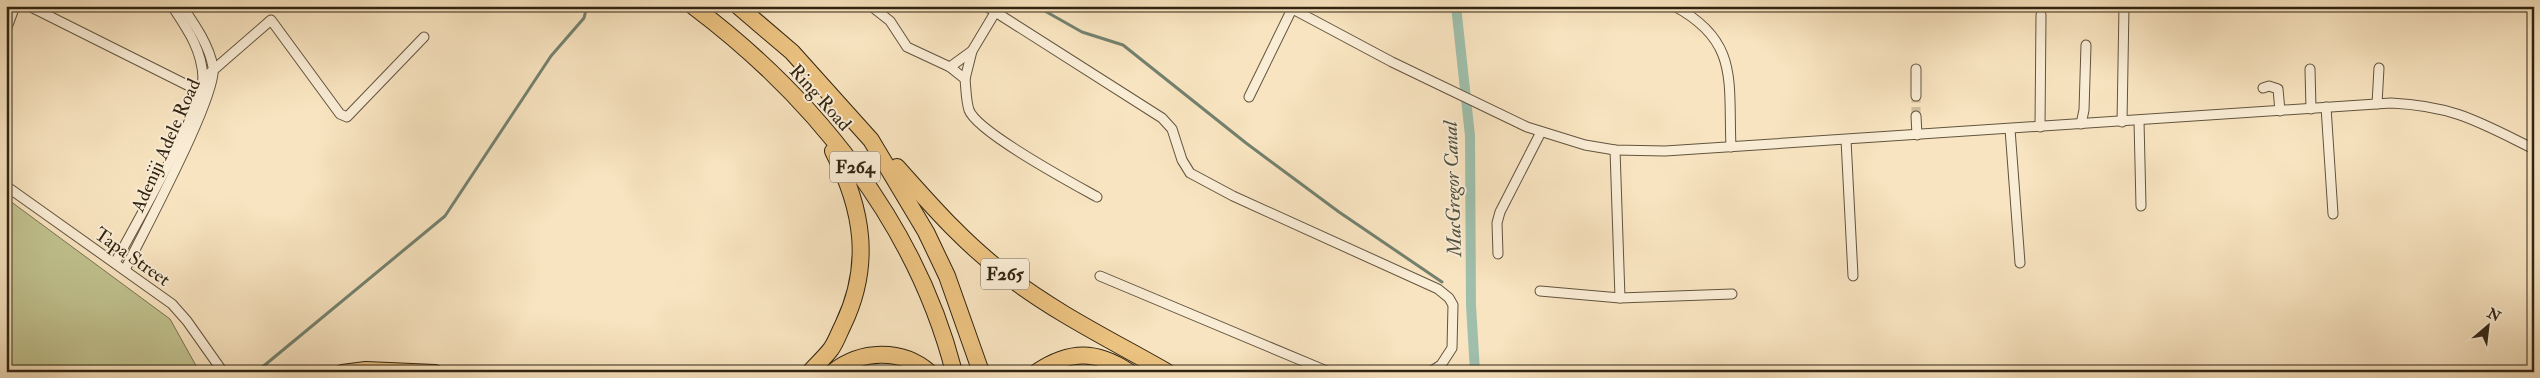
<svg xmlns="http://www.w3.org/2000/svg" width="2540" height="378" viewBox="0 0 2540 378" font-family="'IM FELL Double Pica',serif">
	<style>
		.green { fill: #c1c390; stroke: #787451 }
		.lines { fill: none; stroke-linecap: round; stroke-linejoin: round }
		.stream { stroke: #73816e; stroke-width: 3 }
		.canal { stroke: #9fbfac; stroke-width: 10 }
		.minor-tunnel { stroke: #d0be9d; stroke-width: 9; stroke-dasharray: 9 4.5; stroke-linecap: butt }
		.minor-casing { stroke: #62543e; stroke-width: 11 }
		.primary-casing { stroke: #302412; stroke-width: 16 }
		.motorway-casing { stroke: #302412; stroke-width: 18 }
		.minor { stroke: #faedd6; stroke-width: 9 }
		.primary { stroke: #ecc280; stroke-width: 14 }
		.motorway { stroke: #ecc280; stroke-width: 16 }
		.labels { text-anchor: middle; stroke-width: 4; stroke-linejoin: round; paint-order: stroke }
		.shield { fill: #faedd6; stroke: #6d604d; stroke-width: 1 }
		.shield-label { font-size: 18px; font-weight: bold; fill: #302412 }
		.street-label { font-size: 19px; fill: #302412; stroke: #faedd6 }
		.water-label { font-size: 20px; font-style: italic; fill: #515240; stroke: #faedd6 }
	</style>
	<rect width="100%" height="100%" fill="#f8e4c0"/>
	<filter id="stains"><feTurbulence type="fractalNoise" baseFrequency=".004" numOctaves="4"/><feColorMatrix values="0 0 0 0 .2 0 0 0 0 .09 0 0 0 0 .02 0 0 0 .5 -.17"/></filter>
	<radialGradient id="worn" r=".72"><stop offset=".6" stop-color="#630" stop-opacity="0"/><stop offset="1" stop-color="#630" stop-opacity=".3"/></radialGradient>
	<!-- green -->
	<polygon class="green" points="6,198 170,319 199,371 6,372"/>
	<g class="lines">
		<!-- stream -->
		<g class="stream">
			<polyline points="1036,6 1082,32 1123,45 1246,143 1339,212 1442,282"/>
			<polyline points="260,369 445,216 551,56 584,18 587,6"/>
		</g>
		<!-- canal -->
		<polyline class="canal" points="1456,6 1470,136 1471,305 1475,372"/>
		<!-- minor-tunnel -->
		<polyline class="minor-tunnel" points="1916,116 1916,96"/>
		<defs>
			<g id="minor">
				<polyline points="29,6 201,92"/>
				<path d="M871,6L890,21L907,47L950,67L965,79C966,89 966,101 969,110C977,132 1072,183 1097,197"/>
				<polyline points="986,6 1162,118 1172,129 1182,160 1190,173 1233,196 1438,289 1449,298 1453,305 1452,348 1441,365 1430,372"/>
				<path d="M1287,6L1392,62L1527,127L1585,145L1615,150L1665,151L2391,103C2454,106 2479,122 2534,149"/>
				<path d="M1674,6C1740,41 1728,82 1731,147"/>
				<polyline points="6,30 15,6"/>
				<polyline points="950,67 972,51"/>
				<polyline points="2310,69 2311,109"/>
				<polyline points="203,79 271,20 340,114 347,117 424,37"/>
				<polyline points="965,79 972,51 999,6"/>
				<polyline points="2263,88 2269,86 2278,89 2280,111"/>
				<polyline points="1916,96 1916,69"/>
				<polyline points="1249,97 1292,9"/>
				<polyline points="2377,104 2379,68"/>
				<polyline points="2326,107 2333,214"/>
				<polyline points="1916,116 1917,135"/>
				<polyline points="2139,121 2141,206"/>
				<polyline points="2122,122 2124,6"/>
				<polyline points="2081,124 2084,110 2086,45"/>
				<polyline points="2040,127 2041,15"/>
				<polyline points="2010,129 2020,263"/>
				<polyline points="1846,140 1853,276"/>
				<polyline points="1615,150 1620,298"/>
				<polyline points="6,186 172,304 187,321 223,372"/>
				<polyline points="1498,254 1497,223 1500,212 1541,132"/>
				<path d="M115,263C131,232 205,105 203,78C202,50 188,30 172,6"/>
				<path d="M125,270C140,238 219,93 213,67C209,45 195,25 182,6"/>
				<polyline points="1100,276 1329,372"/>
				<polyline points="1540,291 1620,298 1732,294"/>
			</g>
			<polyline id="primary" points="342,372 366,369 435,372"/>
			<g id="motorway">
				<path d="M693,6C814,97 916,223 954,372"/>
				<polyline points="738,6 792,52 871,140 926,232 947,276 981,372"/>
				<path d="M897,167C931,205 964,243 1005,274C1055,313 1113,341 1167,372"/>
				<path d="M810,372C817,364 825,357 831,349C836,342 839,333 843,325C872,265 863,209 833,151"/>
				<path d="M833,372C861,350 901,348 929,372"/>
				<path d="M1037,372C1070,350 1096,350 1129,372"/>
			</g>
		</defs>
		<!-- minor casing -->
		<use href="#minor" class="minor-casing"/>
		<!-- primary casing -->
		<use href="#primary" class="primary-casing"/>
		<!-- motorway casing -->
		<use href="#motorway" class="motorway-casing"/>
		<!-- minor -->
		<use href="#minor" class="minor"/>
		<!-- primary -->
		<use href="#primary" class="primary"/>
		<!-- motorway -->
		<use href="#motorway" class="motorway"/>
	</g>
	<g class="labels">
		<!-- shield labels -->
		<g class="shield">
			<rect x="830" y="151.5" width="50" height="31" rx="4"/>
			<rect x="981" y="258.5" width="48" height="31" rx="4"/>
		</g>
		<g class="shield-label">
			<text x="855" y="173">F264</text>
			<text x="1005" y="280">F265</text>
		</g>
		<!-- street labels -->
		<g class="street-label">
			<text transform="translate(821 97) rotate(48)" y="7">Ring Road</text>
			<text transform="translate(165 145) rotate(-66)" y="7">Adeniji Adele Road</text>
			<text transform="translate(133 256) rotate(35)" y="7">Tapa Street</text>
		</g>
		<!-- water labels -->
		<g class="water-label">
			<text transform="translate(1452 189) rotate(-92)" y="7">MacGregor Canal</text>
		</g>
	</g>
	<!-- margin -->
	<rect width="2540" height="378" fill="none" stroke="#f8e4c0" stroke-width="25"/>
	<rect x="8" y="8" width="2525" height="363" fill="none" stroke="#302412" stroke-width="2.5"/>
	<rect x="12" y="12" width="2515" height="353" fill="none" stroke="#302412"/>
	<!-- north arrow -->
	<g transform="translate(2488 326) rotate(28)" stroke="#faedd6" stroke-width="4" paint-order="stroke">
	<path d="M0-4L9 19L0 12L-9 19Z" fill="#302412"/>
	<text y="-8" font-size="14" font-weight="bold" text-anchor="middle" fill="#302412">N</text>
	</g>
	<rect width="100%" height="100%" filter="url(#stains)"/>
	<rect width="100%" height="100%" fill="url(#worn)"/>
</svg>
